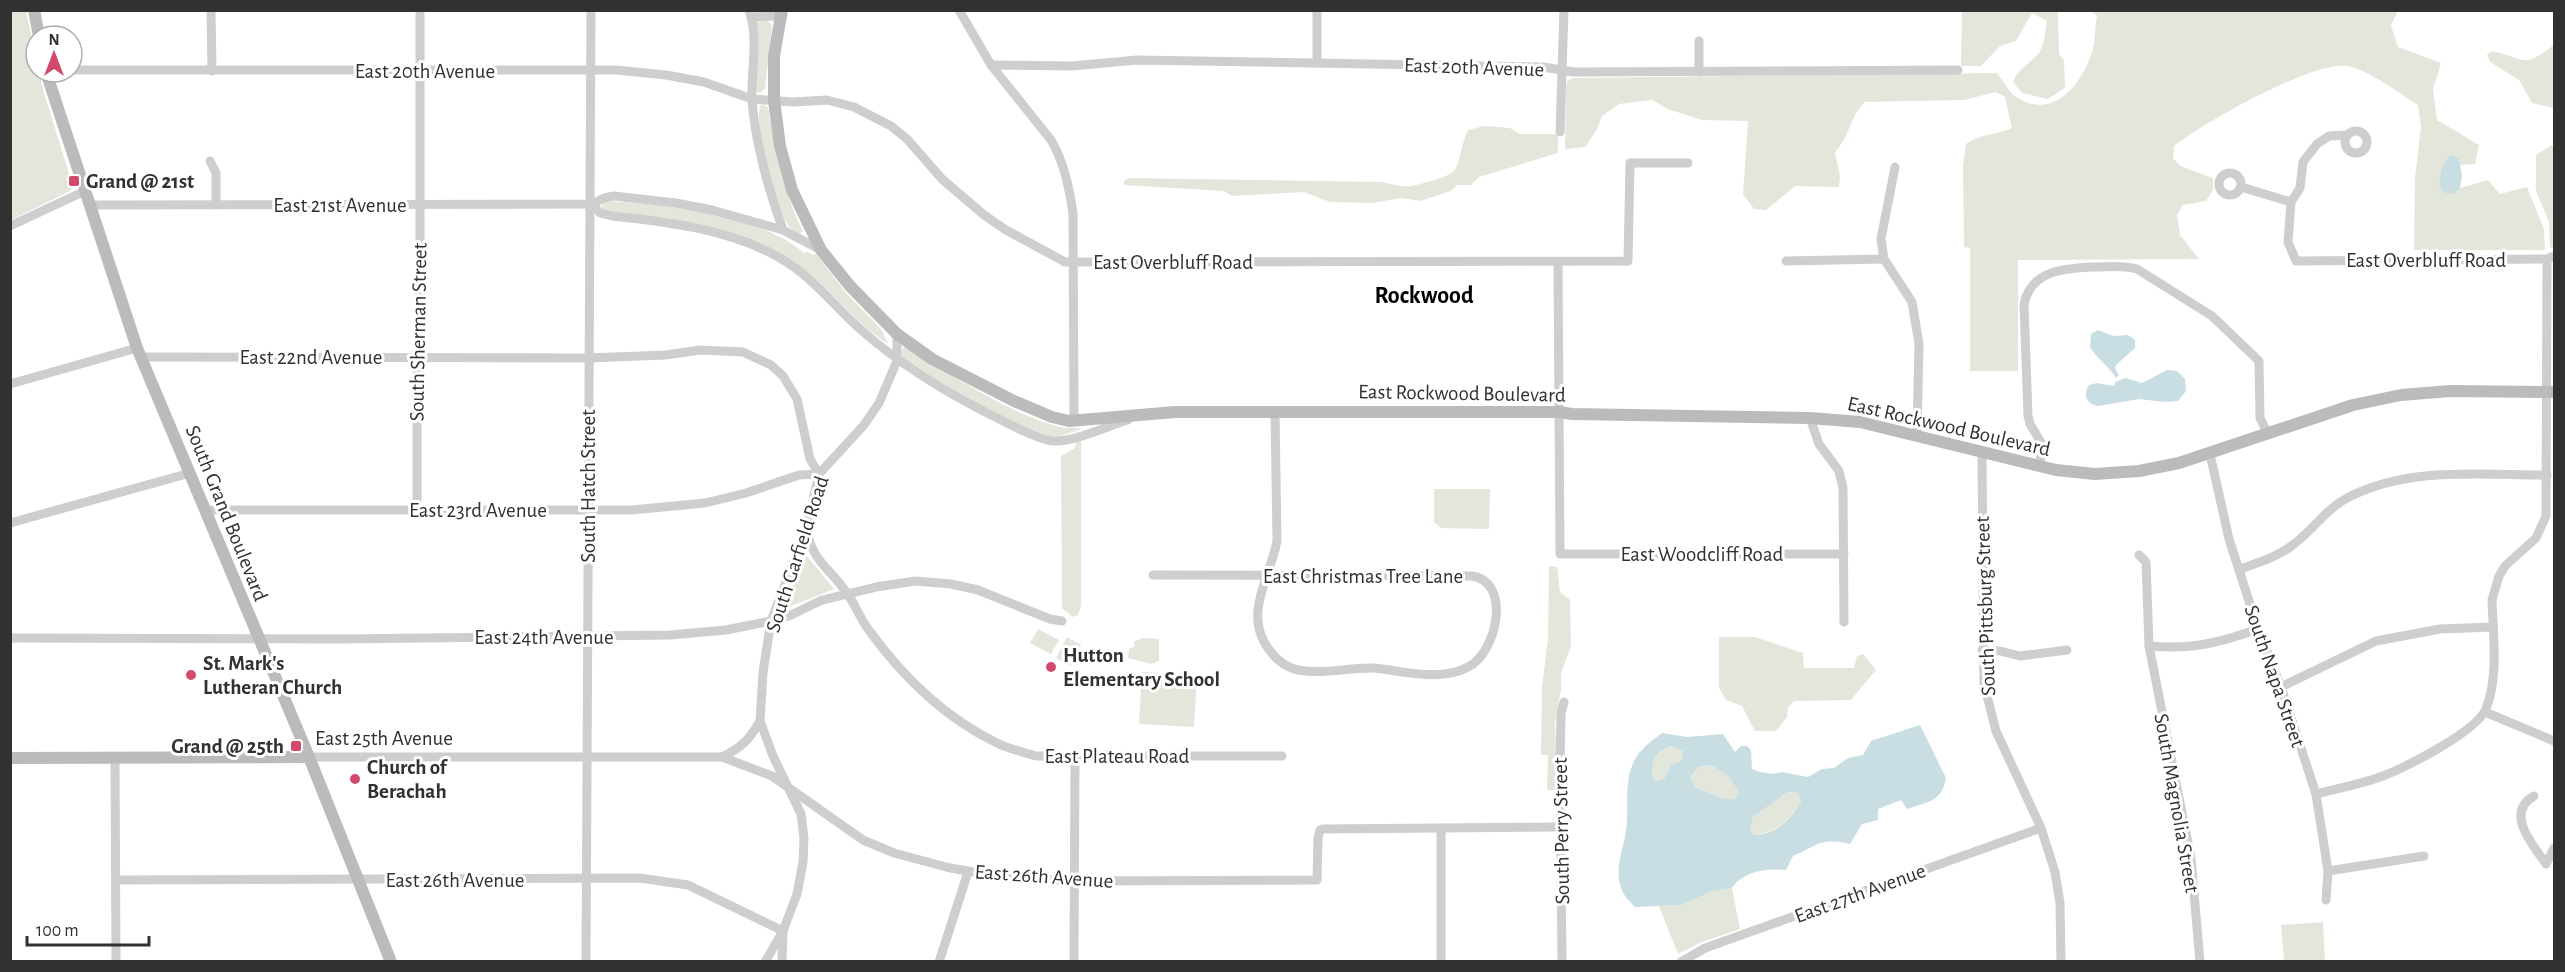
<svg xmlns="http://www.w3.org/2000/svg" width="2565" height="972" viewBox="0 0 2565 972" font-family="'Alegreya Sans',sans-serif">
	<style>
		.green { fill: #e3e7db }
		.water { fill: #c8dee3; fill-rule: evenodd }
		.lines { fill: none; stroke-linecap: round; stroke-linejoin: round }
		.street { stroke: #cecece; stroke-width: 9 }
		.secondary { stroke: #bbb; stroke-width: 12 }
		.poi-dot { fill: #d14a6b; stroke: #fff; stroke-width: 2 }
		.labels { text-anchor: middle; stroke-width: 6; stroke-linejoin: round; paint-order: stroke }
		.street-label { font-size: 21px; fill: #313131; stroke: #fff }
		.poi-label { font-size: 21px; font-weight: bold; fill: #313131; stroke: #fff; text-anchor: start }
		.quarter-label { font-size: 24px; font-weight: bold; fill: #000; stroke: #fff }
	</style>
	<rect width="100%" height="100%" fill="#fff"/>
	<!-- green -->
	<g class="green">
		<polygon points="11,10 26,11 36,57 36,72 39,72 44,93 73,186 70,191 11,220"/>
		<path d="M1962,11H2058L2059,54L2064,61L2065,88L2048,99L2022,93L2013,82C2018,68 2029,65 2038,54C2045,46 2045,31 2047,21L2032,13L2016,41L2000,46L1981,66H1961Z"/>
		<path d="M2092,11H2398L2391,25L2398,47L2441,63L2433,89L2437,120L2479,145L2475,164L2461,165L2458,158L2454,194L2460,188L2488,180L2500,194L2527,187L2544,229L2545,250H2414L2415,178L2421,127L2418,105C2398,93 2369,69 2346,66C2312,61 2202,124 2174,146L2173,158L2180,166L2213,178V190L2206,201L2183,205L2177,215L2180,235L2199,259L2018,260V371H1970V248L1964,247L1963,165L1966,144C1982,133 1994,136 2012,128L2005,97L1996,92L1964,100L1865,102C1849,117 1851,135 1835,152L1840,176L1839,187L1795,186L1766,210L1754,209L1743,194L1748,121L1702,120L1668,109L1652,100L1619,104L1602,116L1596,131L1585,147L1565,149L1566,86L1568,80L1573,78L1997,73C2004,81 2008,92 2018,98C2055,121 2084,81 2093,49C2095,38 2095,27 2097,16Z"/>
		<polygon points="760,21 768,21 772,26 765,89 760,93 755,91 755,23"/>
		<path d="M2554,45V108L2532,103L2519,80L2490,62L2487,55L2492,51C2528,59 2522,69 2554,45Z"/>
		<path d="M762,104L768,107C776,152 782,189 803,231L800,234C795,232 789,228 786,222C777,207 750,114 762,104Z"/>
		<path d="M1484,126L1510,128L1520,134H1558V153L1479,177L1471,185H1457L1451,191L1420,201L1402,198L1372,203L1330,202L1304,192L1232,196L1224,191L1124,185V181L1129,178L1383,182C1392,184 1402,188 1411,186C1421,184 1450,177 1455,170C1461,158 1461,144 1468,130Z"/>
		<polygon points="2552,145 2554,148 2554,247 2550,248 2549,222 2536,191 2536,155"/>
		<path d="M606,201C663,204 759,214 804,253L808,252L812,255L816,254L847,294L882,330L888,344L868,330L819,282L794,262L767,247L605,212L601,206Z"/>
		<path d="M905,346C948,373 1011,415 1060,427C1068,429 1076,427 1082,429L1057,437L1050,436C999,420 948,387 903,359L901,351Z"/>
		<polygon points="1081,440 1081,605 1078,615 1072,617 1068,612 1062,609 1061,456 1074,449 1077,441"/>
		<polygon points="1434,489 1490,489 1489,529 1441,528 1434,522"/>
		<polygon points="806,555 834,589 784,609"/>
		<polygon points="1549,566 1557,567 1560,592 1570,600 1571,646 1561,673 1561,690 1555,722 1557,784 1554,790 1547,790 1548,755 1541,755 1542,687 1548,639"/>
		<polygon points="1038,629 1059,640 1051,654 1030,643"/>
		<polygon points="1067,637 1081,645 1070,666 1056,658"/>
		<polygon points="1719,637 1755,637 1803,653 1804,668 1854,668 1857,656 1863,654 1876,670 1851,700 1794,701 1788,707 1787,717 1776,731 1755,731 1742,706 1726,700 1719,688"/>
		<polygon points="1143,638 1159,639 1159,661 1151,664 1128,658 1129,649 1135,646 1133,642"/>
		<polygon points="1142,672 1197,675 1194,727 1139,724"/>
		<path d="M1672,746L1683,752L1681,761L1671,765L1664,779L1657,781L1653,779C1650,763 1655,751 1672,746Z"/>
		<polygon points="1711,765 1727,775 1740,791 1734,799 1725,799 1696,789 1690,777 1698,767"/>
		<path d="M1788,792L1797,793L1801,801C1791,819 1776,833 1755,835L1750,830L1753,817Z"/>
		<polygon points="1732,888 1740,929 1702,942 1678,954 1659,906 1682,905 1710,892"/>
		<polygon points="2323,922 2325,961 2284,961 2281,925"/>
	</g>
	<!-- water -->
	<g class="water">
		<polygon points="2450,155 2459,158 2462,176 2460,188 2454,194 2445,193 2439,186 2441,170"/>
		<path d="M2098,330L2113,336L2128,335L2135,340V348L2116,365L2115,368L2119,375L2116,378C2110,367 2097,359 2090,347L2091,334Z"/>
		<path d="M2167,370L2177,371L2185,379L2186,391L2178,401L2165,402L2139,399L2098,406C2086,404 2083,394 2089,385L2097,383L2114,386L2115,382L2126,378L2142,383Z"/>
		<path d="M1920,725L1946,778C1942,802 1927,802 1907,809L1901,800L1878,809V820L1862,824L1850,844C1819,837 1818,846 1793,856L1786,870C1767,868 1743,871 1732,888L1710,892L1682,905L1635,907C1628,900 1622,894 1620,884C1615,866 1624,848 1626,830C1629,809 1624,787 1632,766C1637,751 1650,742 1662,733L1687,737L1723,734L1735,752L1741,746H1747L1751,750L1752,769L1760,772L1773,774L1782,772L1808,777L1822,769L1834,768L1848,758L1863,755L1871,741ZM1672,746L1683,752L1681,761L1671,765L1664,779L1657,781L1653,779C1650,763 1655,750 1672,746ZM1711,765L1727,775L1739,791L1734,799H1725L1696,788L1690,777L1698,767ZM1788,792L1797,793L1801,801C1792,819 1776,834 1755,835L1750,830L1753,817Z"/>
	</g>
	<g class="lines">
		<!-- street -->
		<g class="street">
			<polyline points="211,10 212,71"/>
			<path d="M749,10C759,38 751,70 752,99C755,143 768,188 783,230"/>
			<path d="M959,10L991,65L1051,140C1064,162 1069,187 1073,213L1074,421"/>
			<polyline points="751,17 780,16"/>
			<polyline points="1317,63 1317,10"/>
			<polyline points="991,65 1072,66 1137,60 1543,67 1574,72 1958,70"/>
			<polyline points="72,70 616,70 666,75 704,82 752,99 793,102 827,100 854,107 891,126 907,139 942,179 984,215 1006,230 1065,262 1628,261 1630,163 1688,163"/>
			<polyline points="1699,72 1699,41"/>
			<circle cx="2356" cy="142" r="11"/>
			<polyline points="1560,132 1564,10"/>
			<polyline points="2347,135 2329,136 2317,144 2303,162 2300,188 2291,202 2288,242 2296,261 2547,259 2554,256"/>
			<polyline points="210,161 216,173 216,205"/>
			<polyline points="1895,167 1881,239 1884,259 1912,302 1919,344 1917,436"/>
			<circle cx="2230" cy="184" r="11"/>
			<polyline points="2241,187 2291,202"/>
			<path d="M592,204L600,213L612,216C668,222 730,229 780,258C812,276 834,306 861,330C902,366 950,395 999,419C1013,426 1039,440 1054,441C1074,442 1108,426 1128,420"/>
			<polyline points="89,205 592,204 604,198 614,196 676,203 712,210 783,230 821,250"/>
			<polyline points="10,226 85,191"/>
			<polyline points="1786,261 1884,259"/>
			<polyline points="1558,262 1560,554 1844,554"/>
			<polyline points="141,357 589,358 666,355 700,350 743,352 771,365 783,376 797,399 810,459 819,474"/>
			<polyline points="10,384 137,348"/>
			<polyline points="1810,418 1819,444 1839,471 1843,488 1844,622"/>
			<polyline points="1982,452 1984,684 1996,731 2041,828 2055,872 2060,903 2061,962"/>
			<polyline points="2210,454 2229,539 2258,629 2281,687 2316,794 2328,871 2326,900"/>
			<path d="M2039,466L2043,446L2030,424L2028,416L2024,304C2031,270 2065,268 2094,267C2108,267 2122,265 2137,269L2212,316L2259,361L2260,418L2268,434"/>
			<polyline points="205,510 632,510 705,503 746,493 799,475 819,474"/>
			<polyline points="417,510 417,357 420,339 420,10"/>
			<polyline points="10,523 190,473"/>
			<path d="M806,529C814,564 829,567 847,593C855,604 860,618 868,629C902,676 943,717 997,743C1009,749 1023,752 1036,756H1282"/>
			<polyline points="2139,555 2146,562 2149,646 2191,858 2200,962"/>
			<path d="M2240,569C2257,563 2275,558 2290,547C2312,532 2325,509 2349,497C2409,466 2482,475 2547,475"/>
			<path d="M1153,575L1472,576C1512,582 1497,653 1468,667C1441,682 1403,671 1374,668C1351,667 1328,674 1306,671C1291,670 1280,664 1271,652C1241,616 1270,579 1277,541L1275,412"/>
			<polyline points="10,638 340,639 670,635 726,630 771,621 789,616 822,600 876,587 915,581 951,584 978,590 1050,619 1062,621"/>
			<path d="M2149,646C2191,650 2219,643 2258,629"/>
			<polyline points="1982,650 2000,651 2020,656 2067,650"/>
			<polyline points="2281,687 2376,641 2440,629 2493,627"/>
			<polyline points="2485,712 2554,741"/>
			<polyline points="309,757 722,757 772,776 863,840 894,853 950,868 1010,878 1074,881 1317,880 1318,838 1320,830 1323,829 1561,827"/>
			<path d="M722,757C741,748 750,739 760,721"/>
			<polyline points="115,758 116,962"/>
			<path d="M2316,794C2338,788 2362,784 2383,776C2406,767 2476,732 2486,709C2499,676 2493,635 2492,600L2499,576L2505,566L2536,538L2546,516L2547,259"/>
			<path d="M2534,796C2504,813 2533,845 2546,864L2554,848"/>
			<polyline points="2328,871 2424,856"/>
			<polyline points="116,880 640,878 688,885 783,931 765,962"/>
			<polyline points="586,962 591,10"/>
			<polyline points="782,962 783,931 797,894 803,862 804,838 801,814 773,756 760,721 763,672 771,621 806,529 819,474 864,425 879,403 897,361 897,334"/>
			<polyline points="939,962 968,872"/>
			<polyline points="1074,962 1075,755"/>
			<polyline points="1441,962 1441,828"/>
			<polyline points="1562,962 1560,768 1561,713 1564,702"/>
			<polyline points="1681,962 1705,948 2041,828"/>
		</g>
		<!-- secondary -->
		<g class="secondary">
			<polyline points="34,10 39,36"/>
			<polyline points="782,10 774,56 774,100 780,146 792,190 821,250 850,286 897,334 932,359 1014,401 1052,417 1069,421 1175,412 1559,412 1572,414 1810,418 1860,422 2056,470 2095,474 2139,471 2179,463 2353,405 2401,395 2450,391 2554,392"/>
			<polyline points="46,72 137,348 309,757 391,962"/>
			<polyline points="10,758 309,757"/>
		</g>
	</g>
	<!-- markers -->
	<g class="poi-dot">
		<rect x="68" y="175" width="12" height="12" rx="3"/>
		<circle cx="1051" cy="667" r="6"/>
		<circle cx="191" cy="675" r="6"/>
		<rect x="290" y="740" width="12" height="12" rx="3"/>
		<circle cx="355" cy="779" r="6"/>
	</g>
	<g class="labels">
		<!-- street labels -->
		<g class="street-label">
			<text transform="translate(1474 67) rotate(2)" y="7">East 20th Avenue</text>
			<text x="425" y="78">East 20th Avenue</text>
			<text x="340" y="212">East 21st Avenue</text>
			<text x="2426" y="267">East Overbluff Road</text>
			<text x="1173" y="269">East Overbluff Road</text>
			<text transform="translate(418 332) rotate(-89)" y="7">South Sherman Street</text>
			<text x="311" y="364">East 22nd Avenue</text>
			<text transform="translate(1462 393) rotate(1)" y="7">East Rockwood Boulevard</text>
			<text transform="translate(1949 426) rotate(13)" y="7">East Rockwood Boulevard</text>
			<text transform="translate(588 486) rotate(-90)" y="7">South Hatch Street</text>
			<text x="478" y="517">East 23rd Avenue</text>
			<text transform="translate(227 513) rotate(68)" y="7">South Grand Boulevard</text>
			<text transform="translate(797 554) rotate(-72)" y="7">South Garfield Road</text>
			<text x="1702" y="561">East Woodcliff Road</text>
			<text x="1363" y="583">East Christmas Tree Lane</text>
			<text transform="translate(1985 606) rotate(-92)" y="7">South Pittsburg Street</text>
			<text x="544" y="644">East 24th Avenue</text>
			<text transform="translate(2275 676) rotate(71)" y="7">South Napa Street</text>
			<text x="384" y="745">East 25th Avenue</text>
			<text x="1117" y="763">East Plateau Road</text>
			<text transform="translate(2177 803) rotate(80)" y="7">South Magnolia Street</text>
			<text transform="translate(1561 831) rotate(-91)" y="7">South Perry Street</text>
			<text transform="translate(1044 876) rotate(4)" y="7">East 26th Avenue</text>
			<text x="455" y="887">East 26th Avenue</text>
			<text transform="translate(1860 893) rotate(-20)" y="7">East 27th Avenue</text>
		</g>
		<!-- poi labels -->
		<g class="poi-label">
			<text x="86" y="188">Grand @ 21st</text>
			<text x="1063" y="662">Hutton<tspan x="1063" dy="24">Elementary School</tspan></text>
			<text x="203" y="670">St. Mark's<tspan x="203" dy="24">Lutheran Church</tspan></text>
			<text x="284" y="753" text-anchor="end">Grand @ 25th</text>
			<text x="367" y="774">Church of<tspan x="367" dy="24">Berachah</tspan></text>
		</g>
		<!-- quarter labels -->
		<g class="quarter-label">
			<text x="1424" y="303">Rockwood</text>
		</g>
	</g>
	<!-- border -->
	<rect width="2565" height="972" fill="none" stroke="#313131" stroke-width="24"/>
	<!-- north arrow -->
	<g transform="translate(54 54)"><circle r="28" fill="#ffffff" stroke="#adadad" stroke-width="1.5"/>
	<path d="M0-4.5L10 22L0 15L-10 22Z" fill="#d14a6b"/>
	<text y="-9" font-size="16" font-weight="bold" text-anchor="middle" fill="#313131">N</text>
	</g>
	<!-- scale -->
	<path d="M27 936v9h122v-9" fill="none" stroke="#313131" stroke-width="3"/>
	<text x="36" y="936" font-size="18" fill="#313131" stroke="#ffffff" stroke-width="4.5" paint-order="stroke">100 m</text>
</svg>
